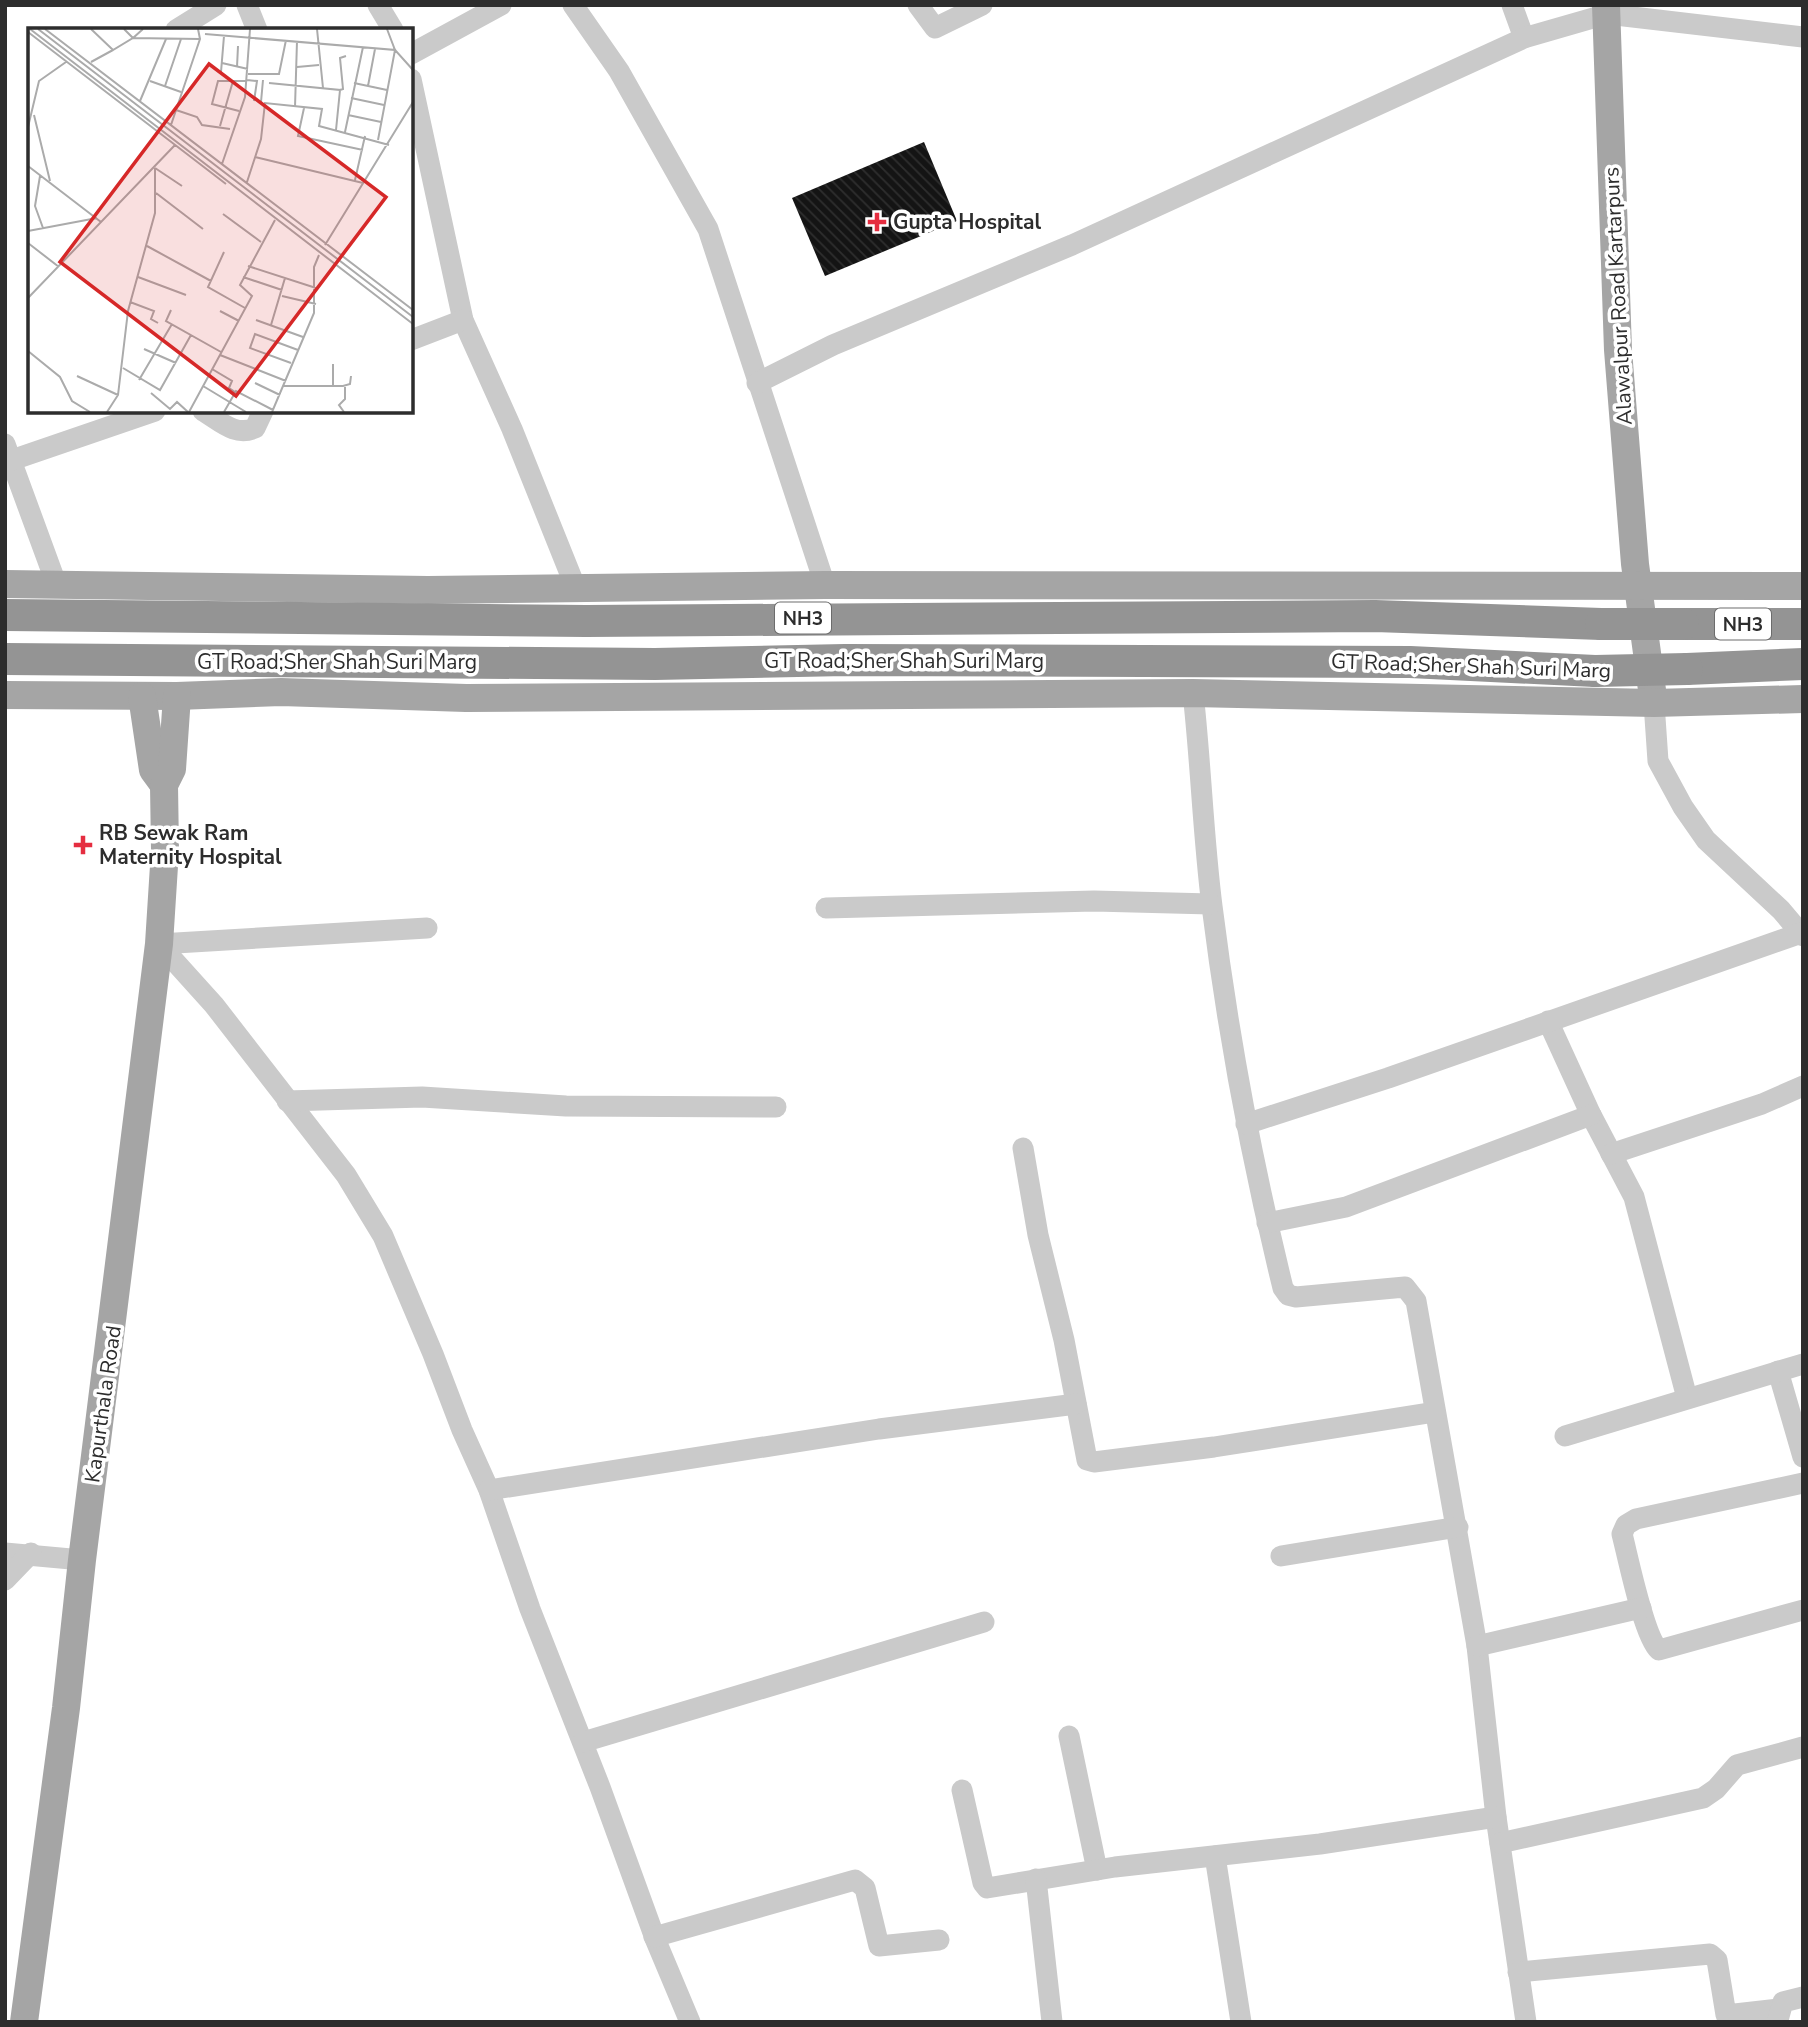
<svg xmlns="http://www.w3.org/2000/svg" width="1808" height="2027" viewBox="0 0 1808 2027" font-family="'Nunito Sans',sans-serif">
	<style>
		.building { fill: url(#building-back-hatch) }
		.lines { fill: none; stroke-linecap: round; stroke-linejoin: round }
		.minor { stroke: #cacaca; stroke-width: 21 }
		.major { stroke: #a5a5a5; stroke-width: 28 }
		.highway { stroke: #949494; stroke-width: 32 }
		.highway-bridge { stroke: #949494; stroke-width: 32 }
		.poi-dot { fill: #e52d40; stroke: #fff; stroke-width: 2.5 }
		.labels { text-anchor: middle; stroke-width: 7; stroke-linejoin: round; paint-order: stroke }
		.shield { fill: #fff; stroke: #6c6c6c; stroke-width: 2 }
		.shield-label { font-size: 19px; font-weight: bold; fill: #2d2d2d }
		.poi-label { font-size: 21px; font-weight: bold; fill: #2d2d2d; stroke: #fff; text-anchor: start }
		.street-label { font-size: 21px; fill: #2d2d2d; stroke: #fff }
		.inset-road { fill: none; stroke: #ababab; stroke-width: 2 }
		.view { fill: #d62828; fill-opacity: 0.15; stroke: #d62828; stroke-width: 3.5 }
		.inset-edge { fill: none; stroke: #2d2d2d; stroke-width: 3.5 }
	</style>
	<defs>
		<pattern id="building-back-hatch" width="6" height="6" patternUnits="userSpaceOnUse" patternTransform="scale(1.75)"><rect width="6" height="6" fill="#141414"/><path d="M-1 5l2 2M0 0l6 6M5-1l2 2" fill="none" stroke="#2e2e2e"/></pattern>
	</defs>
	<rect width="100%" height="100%" fill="#fff"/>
	<!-- building -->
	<polygon class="building" points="924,142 957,221 825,276 792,198"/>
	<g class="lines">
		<!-- minor -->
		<g class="minor">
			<polyline points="247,5 257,30"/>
			<polyline points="378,5 393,30"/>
			<polyline points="573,5 619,71 708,229 825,585"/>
			<polyline points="918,5 935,28 982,5"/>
			<polyline points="1512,5 1524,38"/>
			<polyline points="176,30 216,5"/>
			<polyline points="411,54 501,5"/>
			<polyline points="411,79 463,320 512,429 575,586"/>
			<polyline points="411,340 463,320"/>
			<polyline points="757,383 833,345 1072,245 1524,38 1607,14 1803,37"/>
			<path d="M203,411C220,421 235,437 255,428L263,411"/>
			<polyline points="5,444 56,583"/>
			<polyline points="12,460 155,411"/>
			<path d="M1193,693C1201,764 1203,835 1212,906C1228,1034 1252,1162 1283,1288L1288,1295L1296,1297L1405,1287L1416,1301L1477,1646L1496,1817L1526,2022"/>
			<polyline points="1654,703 1658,761 1683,807 1706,840 1781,910 1803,936"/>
			<polyline points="826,908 1094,901 1211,904"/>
			<polyline points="159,944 214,1005 346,1175 383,1236 433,1354 462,1430 489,1490 530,1609 600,1787 656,1941 690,2022"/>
			<polyline points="159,944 427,928"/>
			<polyline points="1548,1021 1591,1115 1634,1197 1687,1398"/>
			<polyline points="287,1101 422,1097 566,1106 776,1107"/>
			<polyline points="1246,1124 1388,1078 1801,933"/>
			<polyline points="1023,1148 1038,1235 1064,1340 1087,1460 1094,1462 1214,1447 1435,1412"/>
			<polyline points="1611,1154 1762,1104 1803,1086"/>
			<polyline points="1267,1223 1346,1207 1591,1115"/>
			<polyline points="1778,1371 1803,1457"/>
			<polyline points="1565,1436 1803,1364"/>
			<path d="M1803,1483L1636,1519L1626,1525L1622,1534C1628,1557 1644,1637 1659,1650L1803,1610"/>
			<polyline points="489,1490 879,1429 1076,1404"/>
			<polyline points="5,1553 82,1560"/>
			<polyline points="1281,1556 1458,1527"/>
			<polyline points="5,1580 31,1553"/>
			<polyline points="1477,1646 1641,1608"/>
			<polyline points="1069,1736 1097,1870"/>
			<polyline points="583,1742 984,1622"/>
			<polyline points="962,1790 983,1883 987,1888 1115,1867 1320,1844 1496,1817"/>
			<polyline points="1500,1843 1703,1798 1716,1789 1737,1765 1803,1747"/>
			<polyline points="1215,1856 1241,2022"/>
			<polyline points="1036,1879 1052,2022"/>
			<polyline points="654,1937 855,1880 865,1888 879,1946 939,1940"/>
			<polyline points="1518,1972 1710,1954 1717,1960 1726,2015 1779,2009"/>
			<polyline points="1778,2020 1783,2002 1803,1997"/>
		</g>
		<!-- major -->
		<g class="major">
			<polyline points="1606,5 1618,350 1635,564 1652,690"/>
			<polyline points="5,584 428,590 825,585 1803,586"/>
			<polyline points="5,695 177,696 281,692 466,698 1193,693 1654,703 1803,699"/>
			<polyline points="142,696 153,770 164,785"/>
			<polyline points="24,2022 66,1708 82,1560 159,944 165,850 164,785 172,769 177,696"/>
		</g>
		<!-- highway -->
		<g class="highway">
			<polyline points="5,615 586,621 1375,616 1601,624"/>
			<polyline points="1683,624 1803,624"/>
			<polyline points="5,659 655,664 845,660 1410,662 1595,671"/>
			<polyline points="1687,669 1803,664"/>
		</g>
		<!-- highway-bridge -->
		<g class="highway-bridge">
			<polyline points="1601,624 1683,624"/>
			<polyline points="1595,671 1687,669"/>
		</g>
	</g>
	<!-- markers -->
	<g class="poi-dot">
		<path d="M873.5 211.5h7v7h7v7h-7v7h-7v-7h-7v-7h7z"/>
		<path d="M79.5 834.5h7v7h7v7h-7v7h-7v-7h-7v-7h7z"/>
	</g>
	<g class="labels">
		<!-- shield labels -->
		<g class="shield">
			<rect x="775" y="602.5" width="56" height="31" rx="5"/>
			<rect x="1715" y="608.5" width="56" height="31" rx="5"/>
		</g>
		<g class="shield-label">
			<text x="803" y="625">NH3</text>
			<text x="1743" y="631">NH3</text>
		</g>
		<!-- poi labels -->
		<g class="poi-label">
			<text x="893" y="229">Gupta Hospital</text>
			<text x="99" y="840">RB Sewak Ram<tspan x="99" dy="24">Maternity Hospital</tspan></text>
		</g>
		<!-- street labels -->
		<g class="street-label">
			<text transform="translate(1618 296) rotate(-93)" y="7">Alawalpur Road Kartarpurs</text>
			<text x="904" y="668">GT Road;Sher Shah Suri Marg</text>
			<text x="337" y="669">GT Road;Sher Shah Suri Marg</text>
			<text transform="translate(1471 666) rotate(2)" y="7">GT Road;Sher Shah Suri Marg</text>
			<text transform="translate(103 1404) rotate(-82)" y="7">Kapurthala Road</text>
		</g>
	</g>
	<!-- overview -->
	<g transform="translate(28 28)">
		<rect width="385" height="385" fill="#fff"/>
		<path class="inset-road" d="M2,1L385,296M10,1L385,289M17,1L385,282M63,1L85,22L105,10L172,11M96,1L105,10L115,1M289,1L295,60M359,1L367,22L385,42M0,4L198,156M177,6L367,22L350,112M63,34L85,22M194,35L220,41M209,39L210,18M269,39L291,37M193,44L196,8M220,46H251L258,12M219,52L229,53L226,73M122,53L153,64M241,55L312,62L308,102M326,55L359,62M137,58L153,11M340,58L347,21M312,62L315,61L312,30L318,28M323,70L356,77M112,73L138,11M233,74L235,52M267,79L269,13M276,80L270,108L335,122M148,82L169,89L174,97L202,101M211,83L184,76L190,53H219M6,87L22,153M320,87L353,94M143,97L172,11L170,1M192,98L205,53M0,99L11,53L38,34M317,104L335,19M227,129L335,155M194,136L217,69L222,1M0,138L73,194M127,140L154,158M12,148L7,178L15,200M327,152L337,108M219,154L233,111L237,75L294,81L291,98L361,117M128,165L175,201M195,186L233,214M0,203L69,190M0,215L31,239M297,217L385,74M119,218L183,253M196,224L180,259L217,280M220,238L288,260M110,249L158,267M215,249L254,262M254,268L288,276M0,270L147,117M102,274L126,283L123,291L130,295M143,282L138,293L193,324M192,283L211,293M228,292L275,309M243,297L257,250M116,321L148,335M0,323L32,349L44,373L62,384M192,327L258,353M263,335L222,320L227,306L270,322M95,340L132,362L163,307M184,341L204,353L201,360L207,364M49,348L90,367M111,352L144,296M227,355L252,367M175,358L218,384M256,358H315L322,356L323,348M305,358V336M123,365L142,381L149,374L160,384M79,384L90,367L100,283L127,185V140M161,384L224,268L212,257L247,192M196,384L208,363L245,382M244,384L286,285V239L291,227M316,384L311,377L317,371V357"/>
		<path class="view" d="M181,36L358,169L208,368L32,234Z"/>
		<rect width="385" height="385" class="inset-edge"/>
	</g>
	<!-- border -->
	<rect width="1808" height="2027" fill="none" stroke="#2d2d2d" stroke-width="14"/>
</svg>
